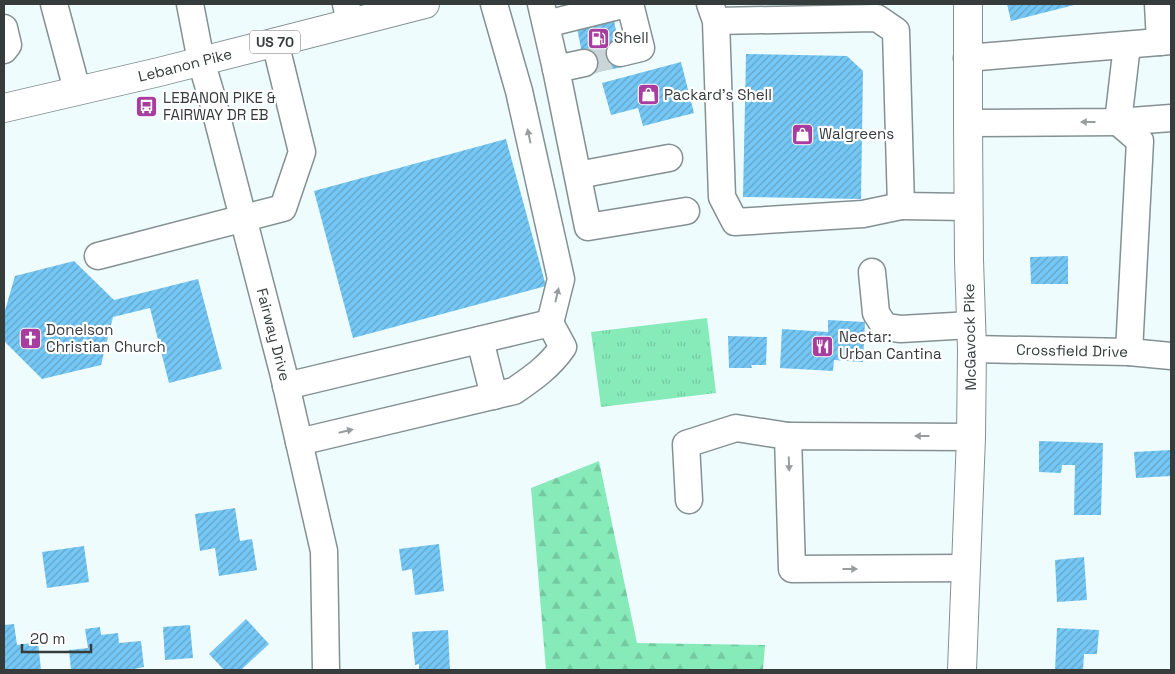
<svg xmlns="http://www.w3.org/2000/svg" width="1175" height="674" viewBox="0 0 1175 674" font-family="'Space Grotesk',sans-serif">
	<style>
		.grass { fill: url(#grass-tufts) }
		.forest { fill: url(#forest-firs) }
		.building { fill: url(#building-hatch) }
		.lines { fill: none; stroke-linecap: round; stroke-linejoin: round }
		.minor-tunnel { stroke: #cad5d7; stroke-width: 26; stroke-dasharray: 26 13; stroke-linecap: butt }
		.minor-casing { stroke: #859092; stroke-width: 29 }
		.major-casing { stroke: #859092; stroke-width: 30 }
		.minor { stroke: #fff; stroke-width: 26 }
		.major { stroke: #fff; stroke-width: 28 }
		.oneway { fill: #9a9d9e }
		.labels { text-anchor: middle; stroke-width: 4.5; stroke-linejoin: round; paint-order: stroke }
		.shield { fill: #fff; stroke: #727676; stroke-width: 1 }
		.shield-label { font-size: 14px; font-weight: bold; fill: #363b3c }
		.poi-label { font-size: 15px; fill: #363b3c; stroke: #fff; text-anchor: start }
		.street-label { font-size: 15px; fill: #363b3c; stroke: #fff }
	</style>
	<defs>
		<pattern id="grass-tufts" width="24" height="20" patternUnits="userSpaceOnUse" patternTransform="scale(1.25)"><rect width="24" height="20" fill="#86ebb9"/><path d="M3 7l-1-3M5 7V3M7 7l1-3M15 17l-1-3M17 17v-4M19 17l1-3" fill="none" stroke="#74caa0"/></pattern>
		<pattern id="forest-firs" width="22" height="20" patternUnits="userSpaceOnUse" patternTransform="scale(1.25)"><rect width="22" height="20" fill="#86ebb9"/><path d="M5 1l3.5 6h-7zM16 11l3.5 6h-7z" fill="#74caa0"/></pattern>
		<pattern id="building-hatch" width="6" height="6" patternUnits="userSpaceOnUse" patternTransform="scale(1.25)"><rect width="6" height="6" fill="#75c8f5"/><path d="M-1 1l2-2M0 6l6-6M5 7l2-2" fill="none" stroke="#61a4c8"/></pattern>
	</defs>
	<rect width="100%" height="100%" fill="#effcfe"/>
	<!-- grass -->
	<polygon class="grass" points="707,318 716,393 601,407 591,332"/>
	<!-- forest -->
	<polygon class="forest" points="599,461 637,643 765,645 763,670 546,670 531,488"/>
	<!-- building -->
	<g class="building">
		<polygon points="1007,4 1078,4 1011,21"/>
		<polygon points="613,15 623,67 586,74 576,23"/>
		<polygon points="746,54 847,56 863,71 861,199 743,197"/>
		<polygon points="681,62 694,113 643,126 638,108 611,115 602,83"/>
		<polygon points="506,139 546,286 353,338 314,191"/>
		<polygon points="1068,256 1068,284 1031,284 1030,257"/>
		<polygon points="74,261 114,300 198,279 222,369 169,383 150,308 113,317 101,365 42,379 4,341 4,314 15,276"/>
		<polygon points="828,320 865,322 863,362 834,360 833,371 780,368 782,329 828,332"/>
		<polygon points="728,336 767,337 766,365 751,365 752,368 729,368"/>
		<polygon points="1039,441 1103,443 1101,515 1074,515 1075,465 1062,465 1061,473 1039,472"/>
		<polygon points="1171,450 1171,476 1136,478 1134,452"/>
		<polygon points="235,508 240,541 252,539 257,570 219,576 215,548 200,551 195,514"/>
		<polygon points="439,544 444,591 415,595 412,569 402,571 399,549"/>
		<polygon points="84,546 89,582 47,588 42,552"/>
		<polygon points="1084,557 1087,600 1057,602 1055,560"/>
		<polygon points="246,619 269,644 241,670 224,670 209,654"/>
		<polygon points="14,624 17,645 38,642 41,670 4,670 4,625"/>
		<polygon points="190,625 193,658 165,660 163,627"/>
		<polygon points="100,627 101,635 118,633 119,643 141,641 144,667 129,670 71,670 69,650 88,648 85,629"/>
		<polygon points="1057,628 1099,630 1097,654 1084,654 1083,670 1055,670"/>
		<polygon points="448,630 450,670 419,670 419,664 415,665 412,632"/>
	</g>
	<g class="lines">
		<!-- minor-tunnel -->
		<polyline class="minor-tunnel" points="584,63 620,53"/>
		<defs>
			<g id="minor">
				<polyline points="54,4 77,90"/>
				<path id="s1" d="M190,4L201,61L212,98L283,372L324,551L326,670"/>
				<polyline points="346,4 350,23"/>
				<polyline points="541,4 556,69 584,63"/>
				<polyline points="710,4 716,21 722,197 735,222 863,214 901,206 896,31 877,18 716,21"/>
				<polyline points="1158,4 1160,42"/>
				<polyline points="546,24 627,4"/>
				<polyline points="4,28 8,45 4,50"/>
				<polyline points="1127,45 1118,122 1140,141 1129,352"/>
				<polyline points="620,53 641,48 630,4"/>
				<polyline points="967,58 1171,41"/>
				<polyline points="556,69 588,227 686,211"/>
				<polyline points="968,123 1118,122 1171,118"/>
				<polyline points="578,175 669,158"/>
				<polyline points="901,206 968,207"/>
				<polyline points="98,256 283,208 302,152 275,42"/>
				<polyline points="872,272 876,313 885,327 901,329 971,325"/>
				<polyline points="480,340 494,396"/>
				<path id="s2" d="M972,349L1129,352L1171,356"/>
				<polyline points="286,386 550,323 561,279 519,91 494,4"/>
				<path d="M299,442L514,391C533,378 550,366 563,347L550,323"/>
				<polyline points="689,500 686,444 736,428 788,436"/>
				<polyline points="966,568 792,569 788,436 971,437"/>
			</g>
			<g id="major">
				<path id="s3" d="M4,108L159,72L425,4"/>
				<polyline points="962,670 971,437 972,349 969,260 968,123 968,4"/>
			</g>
		</defs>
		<!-- minor casing -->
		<use href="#minor" class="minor-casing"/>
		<!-- major casing -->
		<use href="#major" class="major-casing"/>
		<!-- minor -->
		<use href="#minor" class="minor"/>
		<!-- major -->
		<use href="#major" class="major"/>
	</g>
	<!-- one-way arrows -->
	<defs><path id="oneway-solid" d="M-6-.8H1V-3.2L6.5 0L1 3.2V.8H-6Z" transform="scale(1.25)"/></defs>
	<g class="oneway">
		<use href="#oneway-solid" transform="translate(1088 122) rotate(180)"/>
		<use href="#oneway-solid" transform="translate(529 136) rotate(-102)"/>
		<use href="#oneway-solid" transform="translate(557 295) rotate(-77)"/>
		<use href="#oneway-solid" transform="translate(346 431) rotate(-13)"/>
		<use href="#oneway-solid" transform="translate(922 436) rotate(-180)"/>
		<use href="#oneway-solid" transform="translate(789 464) rotate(88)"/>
		<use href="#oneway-solid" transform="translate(850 569)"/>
	</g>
	<!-- icons -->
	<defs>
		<symbol id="fuel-square" viewBox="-11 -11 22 22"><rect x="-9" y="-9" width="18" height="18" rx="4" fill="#a73d9e" stroke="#fff"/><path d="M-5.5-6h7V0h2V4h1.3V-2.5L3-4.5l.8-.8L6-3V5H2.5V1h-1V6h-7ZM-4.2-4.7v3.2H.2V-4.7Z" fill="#fff"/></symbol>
		<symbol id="shop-square" viewBox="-11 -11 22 22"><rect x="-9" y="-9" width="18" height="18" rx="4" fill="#a73d9e" stroke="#fff"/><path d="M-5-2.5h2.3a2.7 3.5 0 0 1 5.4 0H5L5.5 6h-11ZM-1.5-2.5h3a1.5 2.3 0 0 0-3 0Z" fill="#fff"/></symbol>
		<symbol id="bus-square" viewBox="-11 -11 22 22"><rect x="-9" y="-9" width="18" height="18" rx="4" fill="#a73d9e" stroke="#fff"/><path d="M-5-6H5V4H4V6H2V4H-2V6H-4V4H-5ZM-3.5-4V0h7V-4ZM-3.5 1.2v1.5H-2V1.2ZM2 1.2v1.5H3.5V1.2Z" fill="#fff"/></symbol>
		<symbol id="church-square" viewBox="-11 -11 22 22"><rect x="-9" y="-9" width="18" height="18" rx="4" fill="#a73d9e" stroke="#fff"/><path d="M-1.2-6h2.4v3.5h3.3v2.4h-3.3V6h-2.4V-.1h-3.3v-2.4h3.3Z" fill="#fff"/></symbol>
		<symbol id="restaurant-square" viewBox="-11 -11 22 22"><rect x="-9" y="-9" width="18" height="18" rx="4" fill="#a73d9e" stroke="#fff"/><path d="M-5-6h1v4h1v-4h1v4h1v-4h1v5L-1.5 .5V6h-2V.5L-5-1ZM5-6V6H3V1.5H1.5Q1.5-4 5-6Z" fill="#fff"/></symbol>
	</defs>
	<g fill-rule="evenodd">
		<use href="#fuel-square" x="586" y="26" width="25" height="25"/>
		<use href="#shop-square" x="636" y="82" width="25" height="25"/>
		<use href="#bus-square" x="134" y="94" width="25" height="25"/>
		<use href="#shop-square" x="790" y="122" width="25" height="25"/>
		<use href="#church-square" x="18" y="326" width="25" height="25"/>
		<use href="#restaurant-square" x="810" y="334" width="25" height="25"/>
	</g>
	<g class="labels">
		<!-- shield labels -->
		<rect class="shield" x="250" y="30.5" width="50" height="23" rx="4"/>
		<g class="shield-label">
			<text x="275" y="47">US 70</text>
		</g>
		<!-- poi labels -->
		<g class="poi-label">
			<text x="614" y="43">Shell</text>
			<text x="664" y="100">Packard's Shell</text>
			<text x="163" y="103">LEBANON PIKE &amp;<tspan x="163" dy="17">FAIRWAY DR EB</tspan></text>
			<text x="819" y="139">Walgreens</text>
			<text x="46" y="335">Donelson<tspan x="46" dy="17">Christian Church</tspan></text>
			<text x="839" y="342">Nectar:<tspan x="839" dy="17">Urban Cantina</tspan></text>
		</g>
		<!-- street labels -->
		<g class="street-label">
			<text dy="5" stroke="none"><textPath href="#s3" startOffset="186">Lebanon Pike</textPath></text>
			<text dy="5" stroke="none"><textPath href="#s1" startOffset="341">Fairway Drive</textPath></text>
			<text transform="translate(970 337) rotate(-91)" y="5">McGavock Pike</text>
			<text dy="5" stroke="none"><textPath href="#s2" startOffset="100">Crossfield Drive</textPath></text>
		</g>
	</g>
	<!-- border -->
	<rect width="1175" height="674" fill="none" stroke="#363b3c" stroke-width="10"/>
	<!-- scale -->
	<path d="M22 644v8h69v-8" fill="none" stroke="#363b3c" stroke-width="2.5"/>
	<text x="30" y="644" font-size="15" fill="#363b3c" stroke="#ffffff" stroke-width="4" paint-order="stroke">20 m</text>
</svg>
